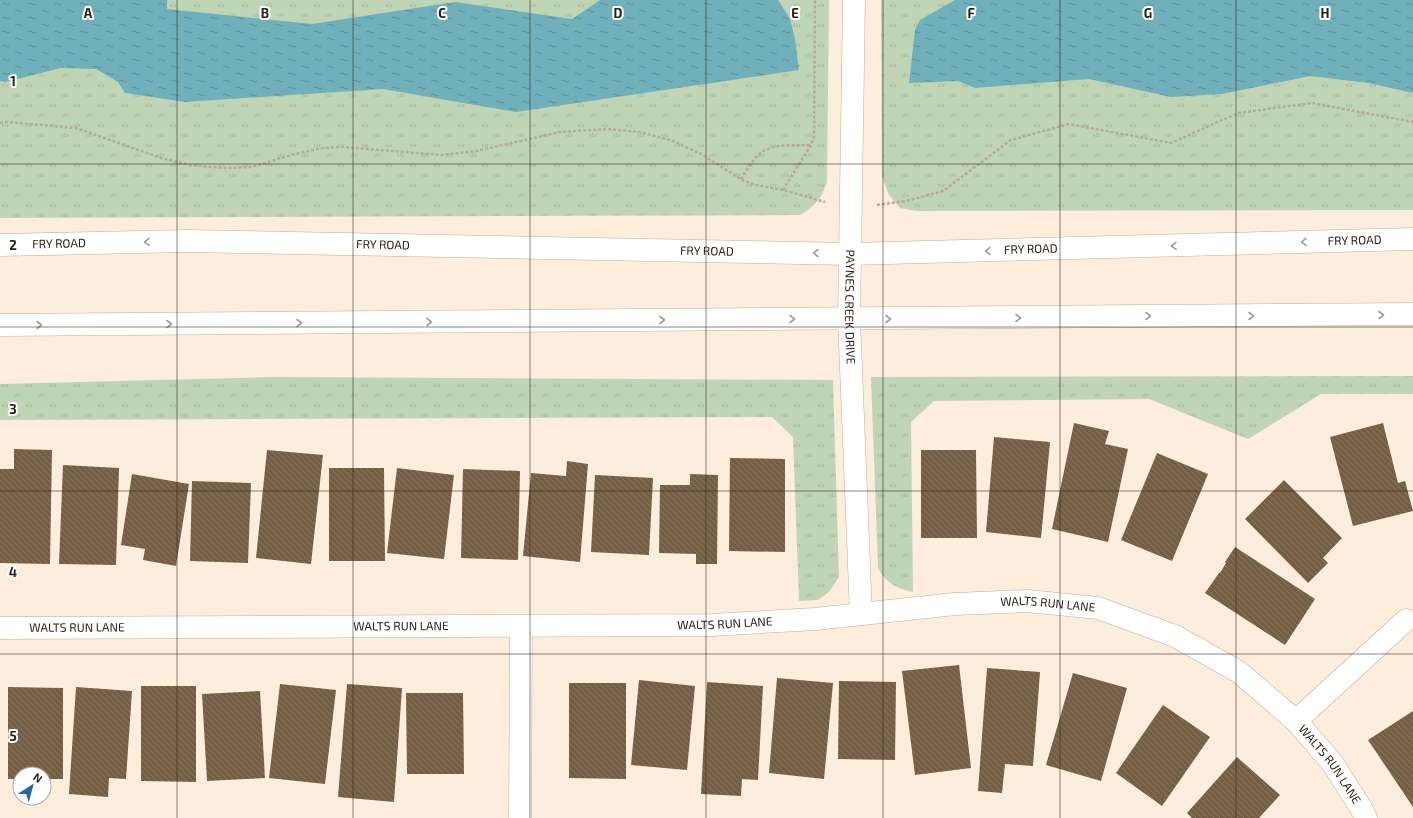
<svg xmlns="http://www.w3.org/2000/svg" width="1413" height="818" viewBox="0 0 1413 818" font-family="'Exo 2',sans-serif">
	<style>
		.grass { fill: url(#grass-tufts) }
		.water { fill: url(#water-ripples) }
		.building { fill: url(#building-back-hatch) }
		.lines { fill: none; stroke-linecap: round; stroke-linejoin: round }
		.minor-casing { stroke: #c5ac90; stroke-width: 23 }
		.major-casing { stroke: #c5ac90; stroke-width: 23 }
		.path { stroke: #b7a99a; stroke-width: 2.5; stroke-dasharray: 3 2; stroke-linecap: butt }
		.minor { stroke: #fff; stroke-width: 22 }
		.major { stroke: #fff; stroke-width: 22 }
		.oneway { stroke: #a09c97 }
		.grid { fill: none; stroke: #2b2217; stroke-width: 1; stroke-opacity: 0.55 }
		.labels { text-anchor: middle; stroke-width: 4; stroke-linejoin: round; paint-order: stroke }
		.street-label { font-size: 12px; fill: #2b2217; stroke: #fff }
		.grid-label { font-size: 13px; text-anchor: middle; font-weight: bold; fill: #2b2217; stroke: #fff; stroke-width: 4; stroke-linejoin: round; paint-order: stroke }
	</style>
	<defs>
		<pattern id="grass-tufts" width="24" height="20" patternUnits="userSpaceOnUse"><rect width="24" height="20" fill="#c0d5b5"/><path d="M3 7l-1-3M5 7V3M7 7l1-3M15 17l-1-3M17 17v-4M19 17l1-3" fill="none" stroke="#a5b79b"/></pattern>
		<pattern id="water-ripples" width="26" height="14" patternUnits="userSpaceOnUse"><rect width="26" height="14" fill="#70b0bb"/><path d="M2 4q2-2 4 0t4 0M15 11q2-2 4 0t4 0" fill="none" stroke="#5c8f97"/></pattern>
		<pattern id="building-back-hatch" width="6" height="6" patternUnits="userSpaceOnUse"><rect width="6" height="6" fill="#755e44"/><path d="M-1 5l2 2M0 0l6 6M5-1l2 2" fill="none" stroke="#887661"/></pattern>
	</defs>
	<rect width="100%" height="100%" fill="#fdeddc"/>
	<!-- grass -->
	<g class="grass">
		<path d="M0,0H829L827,182C821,199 816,205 800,215L0,218Z"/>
		<polygon points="881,0 1413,0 1413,210 916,211 900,208 889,195 882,177"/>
		<path d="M1413,376V394H1321L1248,439L1149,399L934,401L911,422L913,592C896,588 887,584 878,568L871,377Z"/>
		<polygon points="277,377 833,380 839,577 829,592 818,600 799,601 793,437 772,417 0,420 0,384"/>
	</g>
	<!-- water -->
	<g class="water">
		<polygon points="0,0 167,0 167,9 312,24 455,2 572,19 600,0 778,0 790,19 795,39 799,70 516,112 383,89 185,102 125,93 118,82 96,69 61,68 5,82 0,81"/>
		<polygon points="955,0 1413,0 1413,93 1369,83 1310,76 1222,94 1171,97 1089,79 975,88 958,81 909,83 915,30 920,20"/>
	</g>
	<!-- building -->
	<g class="building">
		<polygon points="1074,423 1109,431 1105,444 1128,449 1108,542 1052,529"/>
		<polygon points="1383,423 1398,483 1405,481 1413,511 1353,526 1330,437"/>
		<polygon points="994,437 1050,442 1041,538 986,532"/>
		<polygon points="14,449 52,450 50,564 0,563 0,469 14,469"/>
		<polygon points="267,450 323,455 311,564 256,558"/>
		<polygon points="921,450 976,450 977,538 921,538"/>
		<polygon points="1157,453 1208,474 1172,561 1121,540"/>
		<polygon points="730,458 785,459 785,552 729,551"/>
		<polygon points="567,461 588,464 580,562 523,556 531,473 566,476"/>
		<polygon points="63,465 119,468 116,565 59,564"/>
		<polygon points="329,468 384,468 385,561 329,561"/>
		<polygon points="397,468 454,475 444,559 387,553"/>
		<polygon points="463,469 520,471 518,560 461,558"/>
		<polygon points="132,474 189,484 176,566 143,560 145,549 121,545"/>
		<polygon points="690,474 718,475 717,564 696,564 696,554 659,553 660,485 690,485"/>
		<polygon points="595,475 653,478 649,555 591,552"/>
		<polygon points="1284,480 1342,538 1323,558 1328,563 1308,583 1245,519"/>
		<polygon points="192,481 251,483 248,563 190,561"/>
		<polygon points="1235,547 1315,599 1285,645 1205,593 1219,573 1220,573 1226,563 1225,562"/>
		<polygon points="959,665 971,768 915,775 902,671"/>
		<polygon points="987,668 1040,672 1033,766 1005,764 1002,793 978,791"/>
		<polygon points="1073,673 1127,688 1101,781 1046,765"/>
		<polygon points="777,678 833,683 824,779 769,773"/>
		<polygon points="639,680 695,686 687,770 631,765"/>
		<polygon points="839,681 896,682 895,760 838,759"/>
		<polygon points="707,682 763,686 758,780 742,779 741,796 701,794"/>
		<polygon points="569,683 626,683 626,779 569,778"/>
		<polygon points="280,684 336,690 325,784 269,778"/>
		<polygon points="347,684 402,688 394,802 338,797"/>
		<polygon points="141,686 196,686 196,782 141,781"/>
		<polygon points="8,687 63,688 63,779 44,779 44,774 20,774 20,779 8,779"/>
		<polygon points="76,687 132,691 126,779 109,778 108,797 69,794"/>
		<polygon points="260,691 265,778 207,781 202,694"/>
		<polygon points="406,693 463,693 464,774 407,774"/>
		<polygon points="1163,705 1210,737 1162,806 1116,773"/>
		<polygon points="1413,711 1413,807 1368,740"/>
		<polygon points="1237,757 1280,795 1259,818 1192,818 1187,813"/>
	</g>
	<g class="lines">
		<defs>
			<g id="minor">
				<path id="s1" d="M854,0L849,319L861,614"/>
				<path id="s2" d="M0,628L712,625L815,619L955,604L1027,601L1098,608L1175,636L1239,672L1296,721L1333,764L1361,808L1366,818"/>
				<polyline points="1296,721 1406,620"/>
				<polyline points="520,818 521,626"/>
			</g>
			<g id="major">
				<path id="s3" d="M0,245L186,241L850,254L1413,239"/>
				<polyline points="0,325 1413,314"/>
			</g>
		</defs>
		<!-- minor casing -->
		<use href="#minor" class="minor-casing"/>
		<!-- major casing -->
		<use href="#major" class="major-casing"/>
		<!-- path -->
		<g class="path">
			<polyline points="0,123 7,122 76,128 161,158 189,165 224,168 252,167 291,155 322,148 343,147 442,155 476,151 560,132 608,129 640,132 673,141 701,154 728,171 744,181 756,185 783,190 825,202"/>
			<path d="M741,179C747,170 753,158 762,152C775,143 796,146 811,145"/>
			<polyline points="783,190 811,145 814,136 815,0"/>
			<polyline points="877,205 906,201 943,191 1011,140 1069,124 1171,143 1238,113 1312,103 1413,122"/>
		</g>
		<!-- minor -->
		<use href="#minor" class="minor"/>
		<!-- major -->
		<use href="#major" class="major"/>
	</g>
	<!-- one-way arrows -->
	<defs><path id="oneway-chevron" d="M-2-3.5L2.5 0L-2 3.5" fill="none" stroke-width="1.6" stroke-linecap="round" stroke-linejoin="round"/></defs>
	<g class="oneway">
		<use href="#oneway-chevron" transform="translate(147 242) rotate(179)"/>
		<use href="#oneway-chevron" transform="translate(1304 242) rotate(178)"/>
		<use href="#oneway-chevron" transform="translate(1174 246) rotate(178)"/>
		<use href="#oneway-chevron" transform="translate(988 251) rotate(178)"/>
		<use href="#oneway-chevron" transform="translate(816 253) rotate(-179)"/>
		<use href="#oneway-chevron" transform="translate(1381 315)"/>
		<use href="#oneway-chevron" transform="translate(1148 316)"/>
		<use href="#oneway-chevron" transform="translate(1251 316)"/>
		<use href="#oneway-chevron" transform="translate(1018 318)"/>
		<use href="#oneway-chevron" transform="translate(792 319)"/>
		<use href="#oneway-chevron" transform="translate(888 319)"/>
		<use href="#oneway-chevron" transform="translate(662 320)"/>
		<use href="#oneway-chevron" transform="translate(429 322)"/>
		<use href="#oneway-chevron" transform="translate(299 323)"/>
		<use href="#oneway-chevron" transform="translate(169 324)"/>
		<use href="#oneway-chevron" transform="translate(39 325)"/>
	</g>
	<!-- grid -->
	<path class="grid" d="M177,0V818M353,0V818M530,0V818M706,0V818M883,0V818M1060,0V818M1236,0V818M0,164H1413M0,327H1413M0,491H1413M0,654H1413"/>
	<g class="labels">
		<!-- street labels -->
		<g class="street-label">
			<text dy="4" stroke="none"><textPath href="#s3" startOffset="1355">FRY ROAD</textPath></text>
			<text dy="4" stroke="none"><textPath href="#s3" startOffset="59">FRY ROAD</textPath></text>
			<text dy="4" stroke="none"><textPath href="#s3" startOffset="383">FRY ROAD</textPath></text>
			<text dy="4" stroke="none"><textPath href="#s3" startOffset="1031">FRY ROAD</textPath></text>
			<text dy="4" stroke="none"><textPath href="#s3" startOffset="707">FRY ROAD</textPath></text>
			<text dy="4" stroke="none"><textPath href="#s1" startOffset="307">PAYNES CREEK DRIVE</textPath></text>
			<text dy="4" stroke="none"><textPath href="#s2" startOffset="1049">WALTS RUN LANE</textPath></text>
			<text dy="4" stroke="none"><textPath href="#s2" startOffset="725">WALTS RUN LANE</textPath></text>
			<text dy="4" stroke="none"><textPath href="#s2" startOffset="401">WALTS RUN LANE</textPath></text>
			<text dy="4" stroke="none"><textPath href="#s2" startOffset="77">WALTS RUN LANE</textPath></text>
			<text dy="4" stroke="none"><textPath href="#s2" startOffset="1385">WALTS RUN LANE</textPath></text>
		</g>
	</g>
	<g class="grid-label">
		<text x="88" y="18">A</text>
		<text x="265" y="18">B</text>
		<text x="442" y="18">C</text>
		<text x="618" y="18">D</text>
		<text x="795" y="18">E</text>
		<text x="971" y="18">F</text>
		<text x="1148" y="18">G</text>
		<text x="1325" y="18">H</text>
		<text x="13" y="86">1</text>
		<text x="13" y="250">2</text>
		<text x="13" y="414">3</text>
		<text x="13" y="577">4</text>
		<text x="13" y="741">5</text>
	</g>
	<!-- north arrow -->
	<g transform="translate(32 786) rotate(36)"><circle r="19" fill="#ffffff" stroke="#aaa7a2"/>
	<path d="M0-3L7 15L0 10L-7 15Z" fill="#22699d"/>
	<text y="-6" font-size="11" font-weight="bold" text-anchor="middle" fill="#2b2217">N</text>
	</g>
</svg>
